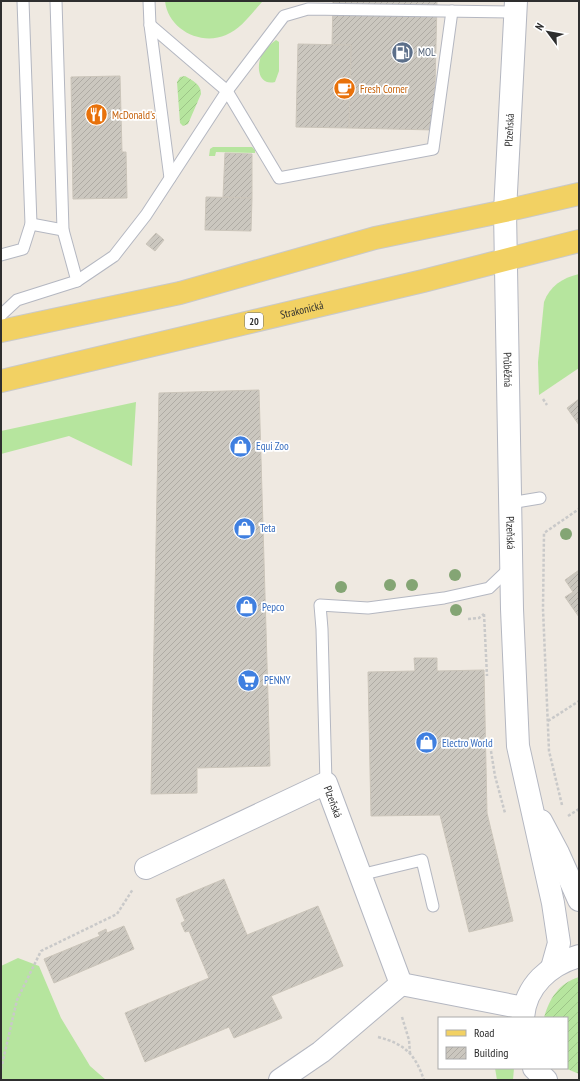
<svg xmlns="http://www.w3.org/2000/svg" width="580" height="1081" viewBox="0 0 580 1081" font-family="'PT Sans Narrow',sans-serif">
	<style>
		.grass { fill: #b6e59e }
		.garden { fill: url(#garden-furrows) }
		.building { fill: url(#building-hatch); stroke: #cbc5ba }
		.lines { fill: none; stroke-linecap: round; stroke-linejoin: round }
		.service-casing { stroke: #b4b7c1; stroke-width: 13 }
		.minor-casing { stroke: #b4b7c1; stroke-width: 24 }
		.primary-casing { stroke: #c9c9c9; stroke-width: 24 }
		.path { stroke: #c9c9c9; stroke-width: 2.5; stroke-dasharray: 3 2; stroke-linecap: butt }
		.service { stroke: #fff; stroke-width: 11 }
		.minor { stroke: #fff; stroke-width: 22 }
		.primary { stroke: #f2d163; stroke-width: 22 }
		.tree { fill: #84a574 }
		.labels { text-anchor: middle; stroke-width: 3.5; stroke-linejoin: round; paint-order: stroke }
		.shield { fill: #fff; stroke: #6d6d6d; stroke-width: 1 }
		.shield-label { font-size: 10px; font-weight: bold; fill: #2e2e2e }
		.service-label { font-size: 11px; fill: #4e5e75; stroke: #fff; text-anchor: start }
		.food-label { font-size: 11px; fill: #c56008; stroke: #fff; text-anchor: start }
		.street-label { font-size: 11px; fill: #2e2e2e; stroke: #fff }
		.shop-label { font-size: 11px; fill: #366cbe; stroke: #fff; text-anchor: start }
	</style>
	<defs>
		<pattern id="garden-furrows" width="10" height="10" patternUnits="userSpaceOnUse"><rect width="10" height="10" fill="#b6e59e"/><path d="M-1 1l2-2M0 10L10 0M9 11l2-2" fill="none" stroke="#9dc588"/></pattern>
		<pattern id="building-hatch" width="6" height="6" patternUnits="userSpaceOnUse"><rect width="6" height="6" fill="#cbc7bf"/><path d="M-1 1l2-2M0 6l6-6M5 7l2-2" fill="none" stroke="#afaba4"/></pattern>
	</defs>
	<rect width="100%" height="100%" fill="#efe9e1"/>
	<!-- grass -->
	<g class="grass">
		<path d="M165,1H261L262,2C251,14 241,29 226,35C200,46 168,29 165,1Z"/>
		<path d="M276,40L279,42V71L275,82C258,86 256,66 262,54C265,48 271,44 276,40Z"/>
		<polygon points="213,147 252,147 255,150 255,153 216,152 215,156 209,156 210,149"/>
		<path d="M579,274V368L539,395L538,362L544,302C550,286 562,278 579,274Z"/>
		<polygon points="136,402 132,466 69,436 1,454 1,431"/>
		<polygon points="18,958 39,966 61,1018 90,1066 106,1080 1,1080 1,966"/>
		<polygon points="495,1068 514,1068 513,1080 497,1080"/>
	</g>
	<!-- garden -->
	<g class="garden">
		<path d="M185,76C193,81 201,84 201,94L188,124L183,126L180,123L177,82L180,77Z"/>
		<path d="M579,977V1074L565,1068H567V1018H544C549,999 559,983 579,977Z"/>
	</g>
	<!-- building -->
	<g class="building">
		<polygon points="333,1 437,1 434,130 349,128 351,45 332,45"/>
		<polygon points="298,44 351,45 349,128 296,127"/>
		<polygon points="120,76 122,152 126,152 127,198 73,199 71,77"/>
		<polygon points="225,153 252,154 252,198 223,197"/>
		<polygon points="206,197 252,198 251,231 205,230"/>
		<polygon points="156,233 164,240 155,251 146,244"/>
		<polygon points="259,390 270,766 197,768 197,793 151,794 159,393"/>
		<polygon points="579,399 579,425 567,408"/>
		<polygon points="579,570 579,617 565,597 573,592 565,580"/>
		<polygon points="414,658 437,658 437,671 484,670 487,813 513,921 469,932 440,815 371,816 368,672 415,671"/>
		<polygon points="224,879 247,935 318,906 343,966 271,996 282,1018 234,1038 229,1027 145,1062 125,1013 209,978 189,931 185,932 181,923 185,921 176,899"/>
		<polygon points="124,926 134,949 54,983 44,959 100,936 98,933 106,929 107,933"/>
	</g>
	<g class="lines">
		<defs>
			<g id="service">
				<polyline points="56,1 63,230 77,281"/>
				<polyline points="149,1 150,25 170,178"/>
				<polyline points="150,25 227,91 284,16 308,9 516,12"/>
				<polyline points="31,224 63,230"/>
				<polyline points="1,255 23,249 31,224 23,1"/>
				<polyline points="1,315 17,300 77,281 114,256 146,215 227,91 279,178 433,149 452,11"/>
				<polyline points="510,503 540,498"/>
				<polyline points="326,783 322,629 320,605 368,608 444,598 489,588 511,567"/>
				<polyline points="360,875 422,860 433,906"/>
			</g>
			<g id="minor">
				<path id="s1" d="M516,1L505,211L512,609L518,746L553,903L559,943L552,968"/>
				<polyline points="541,821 558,853 579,900"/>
				<path id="s2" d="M146,868L326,783L401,984"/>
				<polyline points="401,984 524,1008"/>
				<path d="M523,1018C525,986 550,964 579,956"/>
				<polyline points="534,1068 546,1080"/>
				<polyline points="280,1080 321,1052 401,984"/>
			</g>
			<g id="primary">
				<polyline points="1,331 180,293 375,238 505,211 579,194"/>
				<path id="s3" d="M1,381L423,281L579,241"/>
			</g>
		</defs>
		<!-- service casing -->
		<use href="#service" class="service-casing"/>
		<!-- minor casing -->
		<use href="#minor" class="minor-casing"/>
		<!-- primary casing -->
		<use href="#primary" class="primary-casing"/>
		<!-- path -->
		<g class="path">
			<polyline points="543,399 547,405"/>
			<polyline points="484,614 487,676"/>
			<polyline points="468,619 479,618 484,614"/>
			<polyline points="548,721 579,701"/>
			<polyline points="491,751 495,776 505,813"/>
			<polyline points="562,805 549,751 543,609 544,533 579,509"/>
			<polyline points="568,816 579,809"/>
			<polyline points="402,1017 409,1040 410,1053"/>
			<path d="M378,1037C405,1044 415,1054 424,1080"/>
			<polyline points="1,1069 17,1000 41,951 117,914 133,889"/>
		</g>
		<!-- service -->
		<use href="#service" class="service"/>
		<!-- minor -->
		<use href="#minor" class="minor"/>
		<!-- primary -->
		<use href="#primary" class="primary"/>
	</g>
	<!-- trees -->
	<g class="tree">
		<circle cx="566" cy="534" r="6"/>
		<circle cx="455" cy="575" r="6"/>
		<circle cx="390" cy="585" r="6"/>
		<circle cx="412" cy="585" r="6"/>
		<circle cx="341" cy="587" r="6"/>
		<circle cx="456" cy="610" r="6"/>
	</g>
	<!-- icons -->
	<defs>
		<symbol id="fuel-disc" viewBox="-11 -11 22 22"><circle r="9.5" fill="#5c6f8a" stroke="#fff"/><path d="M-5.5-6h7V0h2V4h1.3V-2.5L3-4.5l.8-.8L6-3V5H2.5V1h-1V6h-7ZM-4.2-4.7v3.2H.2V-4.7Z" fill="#fff"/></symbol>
		<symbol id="cafe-disc" viewBox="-11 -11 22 22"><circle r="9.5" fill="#e8710a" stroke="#fff"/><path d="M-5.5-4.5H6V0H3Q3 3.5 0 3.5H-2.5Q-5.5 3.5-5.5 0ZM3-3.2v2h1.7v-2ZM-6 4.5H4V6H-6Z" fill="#fff"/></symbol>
		<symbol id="restaurant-disc" viewBox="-11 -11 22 22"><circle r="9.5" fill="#e8710a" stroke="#fff"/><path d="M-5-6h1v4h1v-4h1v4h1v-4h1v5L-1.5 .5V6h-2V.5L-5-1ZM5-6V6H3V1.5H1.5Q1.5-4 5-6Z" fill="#fff"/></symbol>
		<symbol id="shop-disc" viewBox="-11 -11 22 22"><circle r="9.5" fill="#3f7fe0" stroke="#fff"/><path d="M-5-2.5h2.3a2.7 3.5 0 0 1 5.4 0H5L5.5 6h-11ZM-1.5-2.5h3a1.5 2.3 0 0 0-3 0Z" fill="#fff"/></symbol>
		<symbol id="supermarket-disc" viewBox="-11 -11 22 22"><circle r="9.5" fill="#3f7fe0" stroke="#fff"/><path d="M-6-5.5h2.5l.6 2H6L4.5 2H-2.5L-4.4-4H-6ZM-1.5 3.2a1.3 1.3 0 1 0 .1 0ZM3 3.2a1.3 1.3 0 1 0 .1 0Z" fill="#fff"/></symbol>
	</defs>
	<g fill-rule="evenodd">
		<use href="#fuel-disc" x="390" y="40" width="25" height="25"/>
		<use href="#cafe-disc" x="332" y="76" width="25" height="25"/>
		<use href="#restaurant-disc" x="84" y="102" width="25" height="25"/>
		<use href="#shop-disc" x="228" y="434" width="25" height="25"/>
		<use href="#shop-disc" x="232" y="516" width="25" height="25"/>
		<use href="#shop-disc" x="234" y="594" width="25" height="25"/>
		<use href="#supermarket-disc" x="236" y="668" width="25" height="25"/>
		<use href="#shop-disc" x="414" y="730" width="25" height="25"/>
	</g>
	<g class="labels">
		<!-- shield labels -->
		<rect class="shield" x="245" y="313" width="18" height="16" rx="3"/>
		<g class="shield-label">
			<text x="254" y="325">20</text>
		</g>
		<!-- service labels -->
		<g class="service-label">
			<text x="418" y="56">MOL</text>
		</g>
		<!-- food labels -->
		<g class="food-label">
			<text x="360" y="93">Fresh Corner</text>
			<text x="112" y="119">McDonald's</text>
		</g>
		<!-- street labels -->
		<g class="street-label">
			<text transform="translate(509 130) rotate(-87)" y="4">Plzeňská</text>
			<text dy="4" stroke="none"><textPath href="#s3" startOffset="309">Strakonická</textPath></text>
			<text dy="4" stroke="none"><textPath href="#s1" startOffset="369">Průběžná</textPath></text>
			<text dy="4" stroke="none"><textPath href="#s1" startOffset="532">Plzeňská</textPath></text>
			<text dy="4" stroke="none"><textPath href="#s2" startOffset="219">Plzeňská</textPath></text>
		</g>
		<!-- shop labels -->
		<g class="shop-label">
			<text x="256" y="450">Equi Zoo</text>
			<text x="260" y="532">Teta</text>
			<text x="262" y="611">Pepco</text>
			<text x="264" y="684">PENNY</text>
			<text x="442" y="747">Electro World</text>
		</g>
	</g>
	<!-- border -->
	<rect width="580" height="1081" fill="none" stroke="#2e2e2e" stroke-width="4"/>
	<!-- legend -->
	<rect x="438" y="1017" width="130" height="52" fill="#ffffff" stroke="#ababab"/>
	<rect x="446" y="1030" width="20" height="6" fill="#f2d163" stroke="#ababab"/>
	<text x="474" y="1037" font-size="12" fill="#2e2e2e">Road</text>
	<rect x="446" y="1047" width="20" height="12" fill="url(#building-hatch)" stroke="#ababab"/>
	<text x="474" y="1057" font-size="12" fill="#2e2e2e">Building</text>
	<!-- north arrow -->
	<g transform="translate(548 32) rotate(302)" stroke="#ffffff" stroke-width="3" paint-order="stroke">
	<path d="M0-3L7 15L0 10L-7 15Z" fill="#2e2e2e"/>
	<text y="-6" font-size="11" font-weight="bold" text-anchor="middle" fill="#2e2e2e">N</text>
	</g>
</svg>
